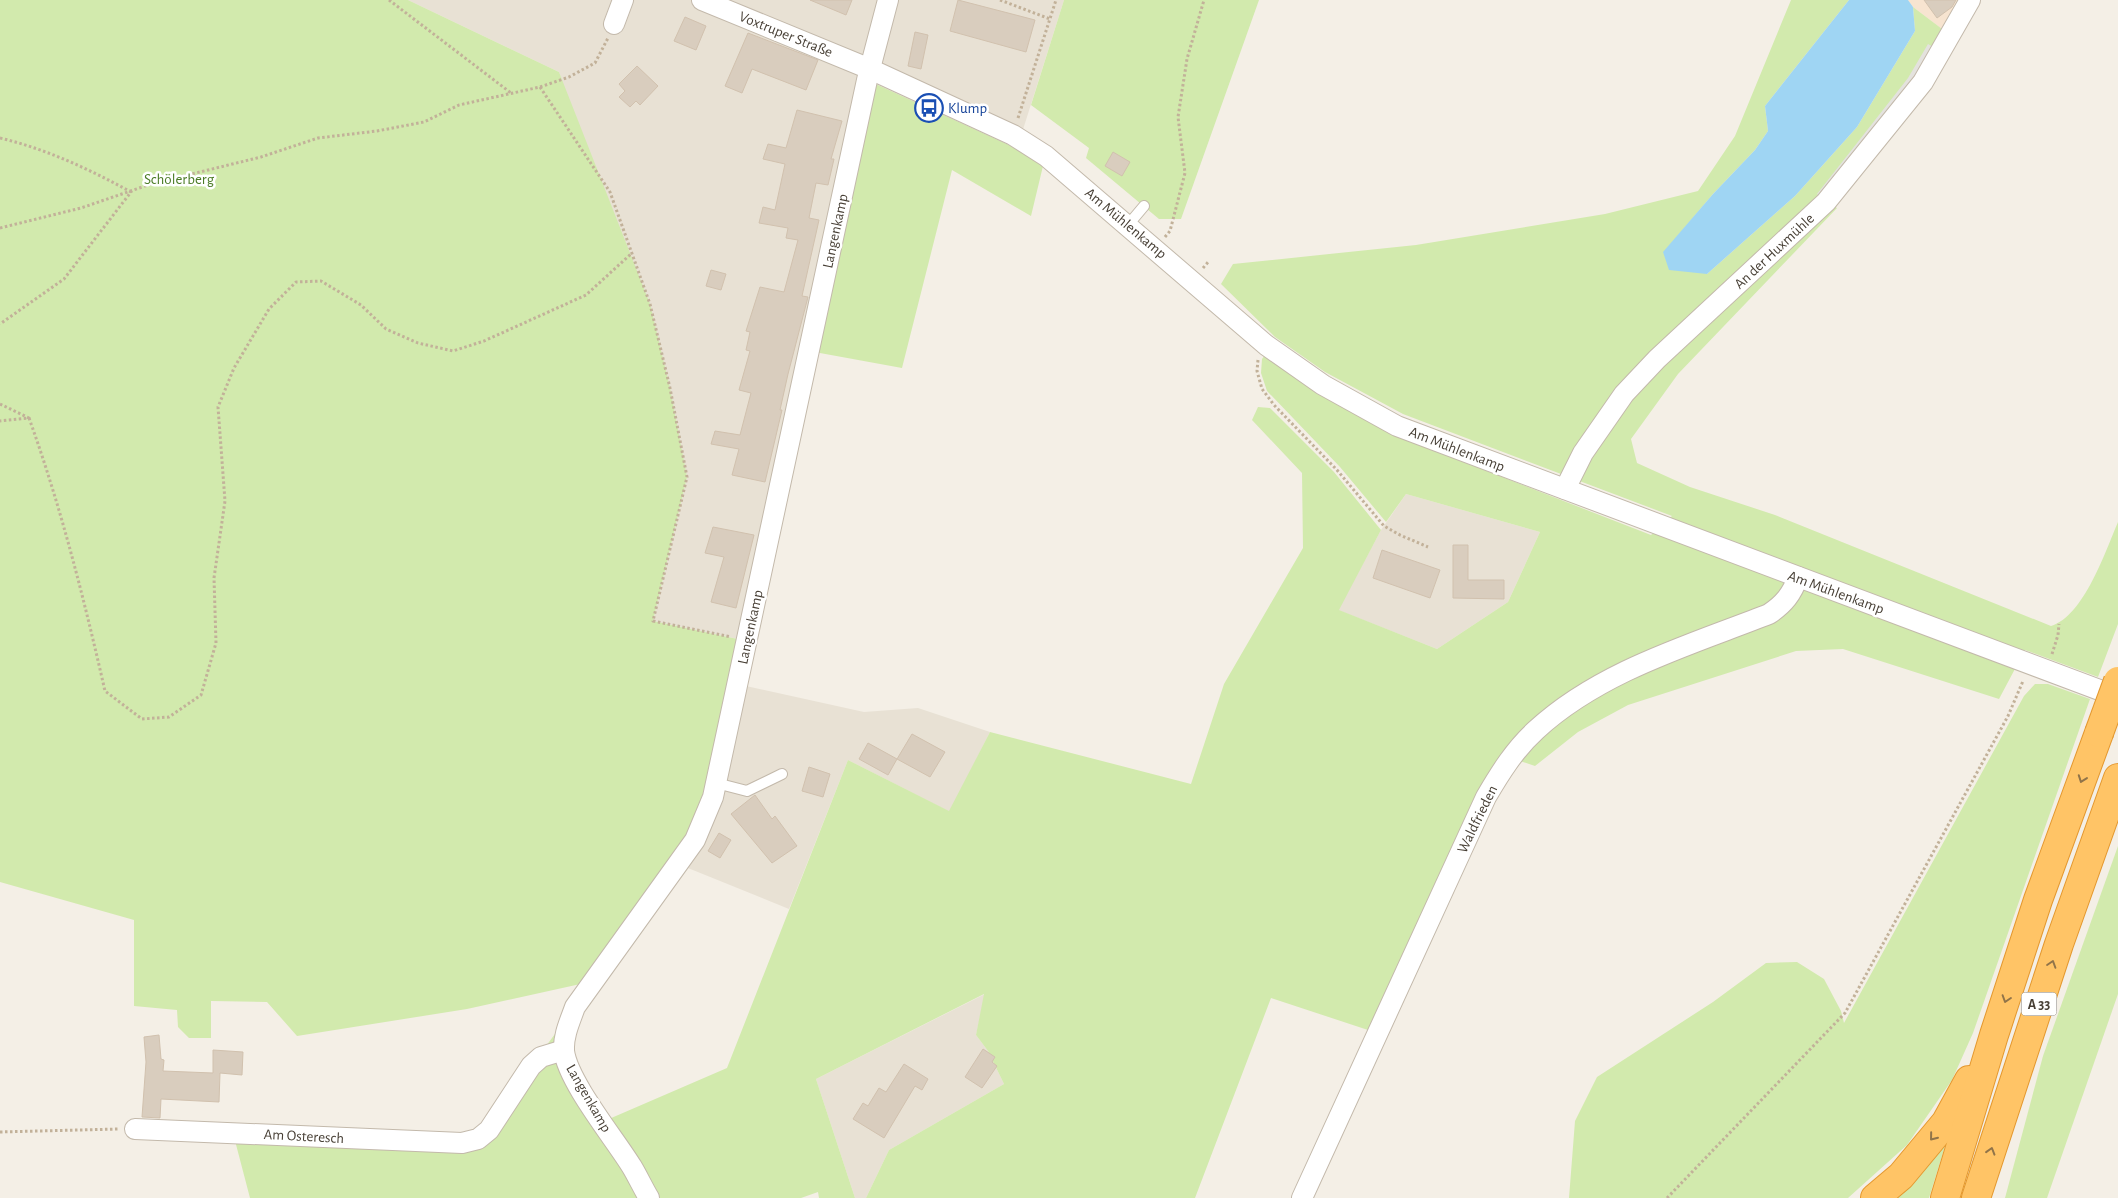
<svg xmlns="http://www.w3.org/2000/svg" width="2118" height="1198" viewBox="0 0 2118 1198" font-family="'Alegreya Sans',sans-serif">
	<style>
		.residential { fill: #e8e1d4 }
		.commercial { fill: #f7e4d0 }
		.green { fill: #d2eaad }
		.parking { fill: #e4e2de }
		.water { fill: #9fd5f3 }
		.building { fill: #d9cdbe; stroke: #d1c1ae }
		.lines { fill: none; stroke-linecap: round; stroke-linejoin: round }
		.service-casing { stroke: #c3b9ab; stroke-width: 12 }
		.minor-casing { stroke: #c3b9ab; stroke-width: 22 }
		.motorway-casing { stroke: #e4982f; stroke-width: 30 }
		.path { stroke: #c2b199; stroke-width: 3; stroke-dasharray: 2.5 2.5; stroke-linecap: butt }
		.service { stroke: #fff; stroke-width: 10 }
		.minor { stroke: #fff; stroke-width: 20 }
		.motorway { stroke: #ffc466; stroke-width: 28 }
		.motorway-bridge-casing { stroke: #e4982f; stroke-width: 30; stroke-linecap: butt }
		.motorway-bridge { stroke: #ffc466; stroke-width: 28 }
		.oneway { stroke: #917449 }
		.labels { text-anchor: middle; stroke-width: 5; stroke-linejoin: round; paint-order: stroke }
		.shield { fill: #fff; stroke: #7e7972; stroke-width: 1 }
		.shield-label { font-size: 14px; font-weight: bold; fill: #473f35 }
		.street-label { font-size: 15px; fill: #473f35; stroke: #fff }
		.transit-label { font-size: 15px; fill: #164399; stroke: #fff; text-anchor: start }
		.park-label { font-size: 15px; fill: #4a7b25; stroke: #fff }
	</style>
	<rect width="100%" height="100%" fill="#f4efe6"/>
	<!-- residential -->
	<g class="residential">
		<polygon points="408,0 1064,0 1020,139 870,69 747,641 653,621 687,477 559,72"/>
		<polygon points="1406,494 1540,532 1508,602 1437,649 1338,610 1381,530"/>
		<polygon points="737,684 864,712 918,708 990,732 950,812 848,760 789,909 678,864"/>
		<polygon points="985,994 976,1035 988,1051 1004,1084 889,1150 866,1198 855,1198 816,1079"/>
	</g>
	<!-- commercial -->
	<polygon class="commercial" points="1908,0 1970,0 1950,35 1913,7"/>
	<!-- green -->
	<g class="green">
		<polygon points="0,0 408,0 559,72 650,304 670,388 687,477 653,621 747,641 713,797 594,981 467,1009 297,1036 267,1002 211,1001 211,1038 189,1038 178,1027 177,1010 134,1006 134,920 0,882"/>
		<polygon points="1064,0 1259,0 1181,219 1159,219 1086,158 1089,148 1031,105"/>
		<path d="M1791,0H1849L1765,106L1768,131L1755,150L1713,194L1664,252L1707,274L1795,196L1857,127L1915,31L1913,7L1950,35L1827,202L1837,208L1678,374L1631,439L1637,463L1690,487L1775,515L2051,626C2084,616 2105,552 2118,522V624L2098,677L2025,650L1999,699L1843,649L1796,651L1628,705L1578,732L1535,766L1520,761L1505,749L1476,794L1368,1030L1271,998L1195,1198H866L889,1150L1004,1084L988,1051L976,1035L984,994L816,1079L855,1198H819L818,1192L801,1198H250L233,1133L477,1139L575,1007L565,1036L602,1122L727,1068L848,760L949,811L990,732L1191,784L1224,684L1303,548L1302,473L1252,420L1258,407L1270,408L1334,472L1381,530L1339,610L1437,649L1508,602L1540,532L1406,494L1386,522L1340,467L1267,391L1261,373L1262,359L1265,355L1316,393L1394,435L1651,535L1672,516L1403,414L1325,372L1275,337L1221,284L1233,264L1416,245L1605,214L1698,191L1735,136Z"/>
		<polygon points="867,80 1009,145 1043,166 1031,216 952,170 902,368 809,351"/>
		<polygon points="2035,684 2048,684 2090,699 1973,1033 1952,1080 1907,1145 1848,1198 1569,1198 1575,1121 1597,1077 1713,1002 1766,963 1797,962 1824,979 1841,1011 1844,1023 2024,696"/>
		<polygon points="2118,846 2118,994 2047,1198 2005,1198 2043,1056"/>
		<polygon points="1950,1130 1929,1198 1889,1198"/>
	</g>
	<!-- parking -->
	<polygon class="parking" points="1928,44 1940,51 1826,202 1817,194 1908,78"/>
	<!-- water -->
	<polygon class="water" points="1849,0 1908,0 1913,7 1915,31 1857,127 1795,196 1707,274 1669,270 1663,252 1713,194 1755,150 1768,131 1765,106"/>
	<!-- building -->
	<g class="building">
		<polygon points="810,0 852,0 846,15"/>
		<polygon points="958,0 1035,20 1026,52 950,31"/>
		<polygon points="1924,0 1956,0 1952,7 1937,18"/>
		<polygon points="685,17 706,26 696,50 674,41"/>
		<polygon points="915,32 928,35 921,69 908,66"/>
		<polygon points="748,33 818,60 806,90 752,69 742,93 725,86"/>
		<polygon points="637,66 658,86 640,105 636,101 630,107 619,97 625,91 619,84"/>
		<polygon points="797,110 842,121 831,159 834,159 828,185 816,183 809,218 819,220 802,296 808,297 788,374 780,410 782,410 765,482 732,475 739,449 711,444 715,431 740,435 751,393 739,390 750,351 746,350 750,332 746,331 760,287 784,292 798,240 786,238 788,228 759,223 763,207 775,210 785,164 763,159 768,144 786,148"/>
		<polygon points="1113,152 1130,162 1122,176 1105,166"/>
		<polygon points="711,270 726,274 721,290 706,286"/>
		<polygon points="713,527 754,535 736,608 711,602 724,557 705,553"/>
		<polygon points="1453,545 1468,545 1468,580 1504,580 1504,599 1453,598"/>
		<polygon points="1382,550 1440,570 1430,598 1373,578"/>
		<polygon points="912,734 945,752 930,777 897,759"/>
		<polygon points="868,743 897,759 888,775 859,759"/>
		<polygon points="809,767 830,774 823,797 802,791"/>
		<polygon points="755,795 772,819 775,816 797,846 772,863 731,814"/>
		<polygon points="719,833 731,840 720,858 708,851"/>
		<polygon points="159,1035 161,1059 164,1060 163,1071 213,1073 213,1050 243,1052 242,1075 220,1073 219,1102 161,1099 160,1118 142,1117 146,1062 144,1037"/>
		<polygon points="983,1049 995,1057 992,1062 997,1066 982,1088 965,1077"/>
		<polygon points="904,1064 928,1079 922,1090 915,1086 884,1138 853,1119 863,1103 868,1106 879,1088 886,1092"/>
	</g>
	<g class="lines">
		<defs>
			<g id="service">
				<polyline points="1128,225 1144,206"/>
				<polyline points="716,783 747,791 782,774"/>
			</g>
			<g id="minor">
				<polyline points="702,0 870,69 1013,135 1046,156 1266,345 1323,385 1397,426 2118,697"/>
				<polyline points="614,24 623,0"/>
				<polyline points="1565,489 1583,453 1624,394 1657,359 1826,202 1923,82 1970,0"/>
				<polyline points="135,1129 462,1143 478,1139 489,1130 531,1066 541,1057 564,1050"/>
				<path d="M649,1198C643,1188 638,1177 632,1167C615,1139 568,1082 564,1051C563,1036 570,1021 575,1007L695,840L713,797L867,80L888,0"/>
				<path d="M1302,1198L1486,797C1500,773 1515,749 1536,730C1600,671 1690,645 1769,614C1784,604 1792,594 1798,577"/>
			</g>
			<g id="motorway">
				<polyline points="1875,1198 1901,1176 1946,1122 1969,1080"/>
				<polyline points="1945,1198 1994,1035 2038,900 2099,733"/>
				<polyline points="1976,1198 2059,944 2118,778"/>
			</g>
		</defs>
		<!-- service casing -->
		<use href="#service" class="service-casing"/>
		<!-- minor casing -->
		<use href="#minor" class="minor-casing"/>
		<!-- motorway casing -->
		<use href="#motorway" class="motorway-casing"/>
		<!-- path -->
		<g class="path">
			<polyline points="389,0 511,93"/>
			<polyline points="1000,0 1050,19"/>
			<polyline points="540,87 610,192 650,304 670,388 687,477 653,621 731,637"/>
			<polyline points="1018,118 1056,0"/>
			<path d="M0,138C46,149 89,169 131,192L64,279L0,324"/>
			<polyline points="0,228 81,208 151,184 261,157 318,138 377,131 424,122 459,105 540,87 569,77 595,63 608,38"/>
			<polyline points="1165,237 1170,231 1185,173 1178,117 1187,59 1204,0"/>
			<polyline points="1203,268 1209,261"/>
			<polyline points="1258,360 1257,371 1262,389 1274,405 1337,470 1384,526 1400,535 1428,547"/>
			<polyline points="0,404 29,418 0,421"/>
			<path d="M29,418C61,507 84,599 105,691L142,719L169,717L201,695L216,643L214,578L225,501L218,407L234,368L269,309L296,282L321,281L361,305L386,329L418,343L453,351L484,341L586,295L632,253"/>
			<polyline points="2052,654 2058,635 2059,624"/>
			<polyline points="0,1132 119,1129"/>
			<polyline points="1667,1198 1845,1013 2008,716 2023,681"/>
		</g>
		<!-- service -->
		<use href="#service" class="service"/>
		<!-- minor -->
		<use href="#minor" class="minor"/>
		<!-- motorway -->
		<use href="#motorway" class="motorway"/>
		<defs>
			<polyline id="motorway-bridge" points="2099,733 2118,681"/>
		</defs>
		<!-- motorway-bridge casing -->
		<use href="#motorway-bridge" class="motorway-bridge-casing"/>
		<!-- motorway-bridge -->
		<use href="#motorway-bridge" class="motorway-bridge"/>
	</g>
	<!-- one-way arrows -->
	<defs><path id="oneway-chevron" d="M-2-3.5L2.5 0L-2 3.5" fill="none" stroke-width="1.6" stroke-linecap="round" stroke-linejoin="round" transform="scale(1.25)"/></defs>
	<g class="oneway">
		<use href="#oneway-chevron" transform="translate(2082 779) rotate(110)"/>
		<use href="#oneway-chevron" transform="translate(2052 964) rotate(-72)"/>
		<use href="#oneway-chevron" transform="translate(2006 999) rotate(108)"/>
		<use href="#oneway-chevron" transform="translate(1933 1137) rotate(129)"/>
		<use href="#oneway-chevron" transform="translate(1991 1151) rotate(-73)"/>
	</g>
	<!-- icons -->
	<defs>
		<symbol id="bus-ring" viewBox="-11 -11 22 22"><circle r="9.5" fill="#fff" stroke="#1a4fb4" stroke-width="1.5"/><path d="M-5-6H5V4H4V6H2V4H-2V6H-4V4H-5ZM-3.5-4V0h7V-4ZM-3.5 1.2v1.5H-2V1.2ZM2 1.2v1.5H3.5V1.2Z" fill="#1a4fb4"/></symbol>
	</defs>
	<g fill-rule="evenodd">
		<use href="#bus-ring" x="913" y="92" width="32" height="32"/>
	</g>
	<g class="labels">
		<!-- shield labels -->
		<rect class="shield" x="2021.5" y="992.5" width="35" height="23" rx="4"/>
		<g class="shield-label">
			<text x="2039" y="1009">A 33</text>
		</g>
		<!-- street labels -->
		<g class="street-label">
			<text transform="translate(786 34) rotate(22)" y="5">Voxtruper Straße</text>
			<text transform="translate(1126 223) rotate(40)" y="5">Am Mühlenkamp</text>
			<text transform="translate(835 231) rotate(-78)" y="5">Langenkamp</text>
			<text transform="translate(1774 251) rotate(-43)" y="5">An der Huxmühle</text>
			<text transform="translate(1457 449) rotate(21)" y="5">Am Mühlenkamp</text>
			<text transform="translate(1836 592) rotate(20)" y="5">Am Mühlenkamp</text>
			<text transform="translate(750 627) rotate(-78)" y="5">Langenkamp</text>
			<text transform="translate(1477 819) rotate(-64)" y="5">Waldfrieden</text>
			<text transform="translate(589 1098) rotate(60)" y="5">Langenkamp</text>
			<text transform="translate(304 1136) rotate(3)" y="5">Am Osteresch</text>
		</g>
		<!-- transit labels -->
		<g class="transit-label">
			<text x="948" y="113">Klump</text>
		</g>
		<!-- park labels -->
		<g class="park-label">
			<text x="179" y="184">Schölerberg</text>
		</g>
	</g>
</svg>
